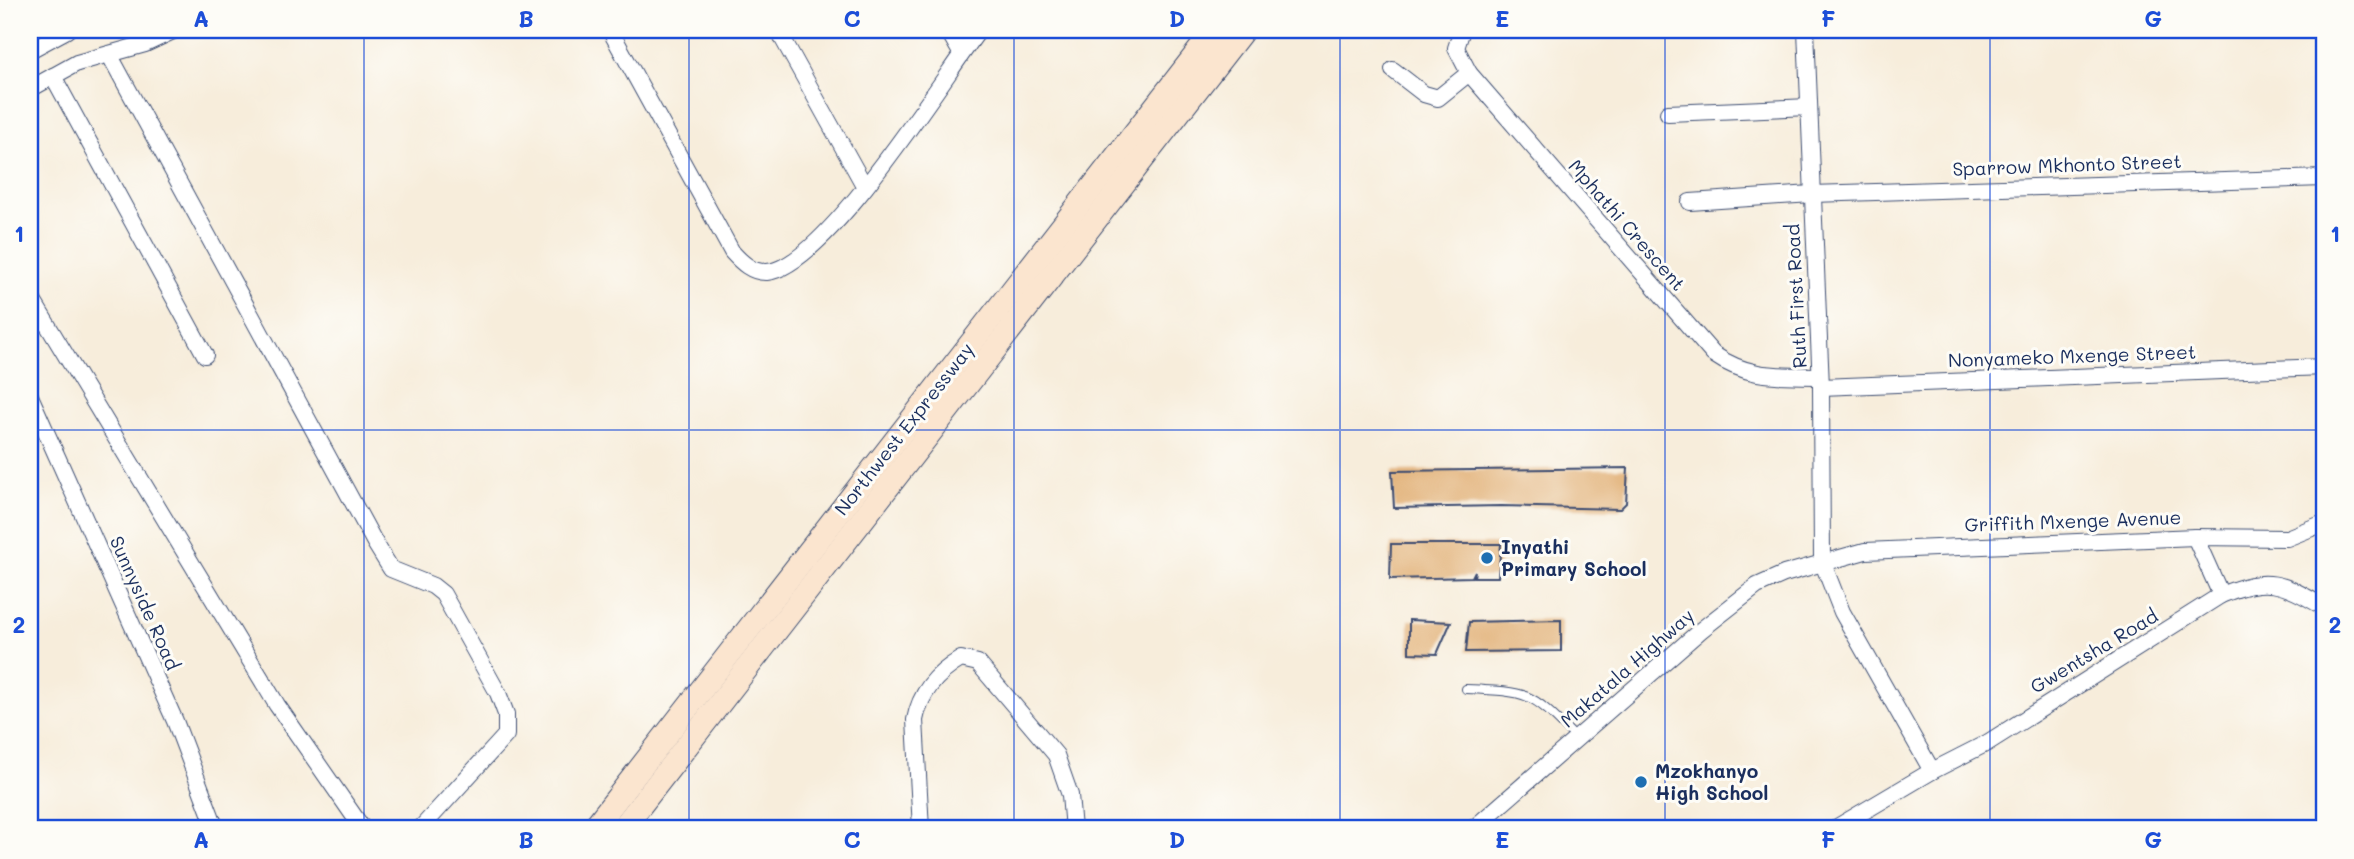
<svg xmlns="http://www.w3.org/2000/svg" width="2354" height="859" viewBox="0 0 2354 859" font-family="Mali,sans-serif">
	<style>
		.building { fill: #e4b782 }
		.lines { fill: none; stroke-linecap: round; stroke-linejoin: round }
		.service-casing { stroke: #3c4c71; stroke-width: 10 }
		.minor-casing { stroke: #3c4c71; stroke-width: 18 }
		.secondary-casing { stroke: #3c4c71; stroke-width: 25 }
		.service { stroke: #fff; stroke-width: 8 }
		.minor { stroke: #fff; stroke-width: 16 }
		.secondary { stroke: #fbe5cf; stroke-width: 23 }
		.grid { fill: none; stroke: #1d4ed8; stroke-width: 2; stroke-opacity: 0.55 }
		.poi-dot { fill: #1f6fb2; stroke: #fdfcf7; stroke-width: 2.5 }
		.labels { text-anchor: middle; stroke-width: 6; stroke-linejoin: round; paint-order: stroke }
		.street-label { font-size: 19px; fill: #1b2f5e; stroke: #fdfcf7 }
		.poi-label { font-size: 19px; font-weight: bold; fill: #1b2f5e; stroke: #fdfcf7; text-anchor: start }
		.neatline { fill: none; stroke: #1d4ed8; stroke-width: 2.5 }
		.grid-label { font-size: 23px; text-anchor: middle; font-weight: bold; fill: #1d4ed8 }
	</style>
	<rect width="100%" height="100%" fill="#fdfcf7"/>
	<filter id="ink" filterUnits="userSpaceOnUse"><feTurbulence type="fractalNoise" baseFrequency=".0143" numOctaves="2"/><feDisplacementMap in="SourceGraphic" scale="14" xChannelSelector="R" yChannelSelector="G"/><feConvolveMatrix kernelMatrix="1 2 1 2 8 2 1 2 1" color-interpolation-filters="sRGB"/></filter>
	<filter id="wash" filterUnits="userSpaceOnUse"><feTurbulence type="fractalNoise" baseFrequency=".00686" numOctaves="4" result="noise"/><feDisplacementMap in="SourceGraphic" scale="28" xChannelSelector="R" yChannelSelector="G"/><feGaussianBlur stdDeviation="1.57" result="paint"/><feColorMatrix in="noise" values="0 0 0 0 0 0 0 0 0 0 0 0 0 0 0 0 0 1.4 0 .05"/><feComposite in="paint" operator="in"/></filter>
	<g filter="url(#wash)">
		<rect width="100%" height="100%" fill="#f7eddb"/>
		<g id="blocks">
			<!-- building -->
			<g class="building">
				<polygon points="1628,468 1626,503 1620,509 1501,506 1394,508 1392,471"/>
				<polygon points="1391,544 1501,544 1498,577 1474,577 1475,571 1472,577 1390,579"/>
				<polygon points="1409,620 1451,622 1437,654 1409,653"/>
				<polygon points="1561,620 1561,651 1466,652 1469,622"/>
			</g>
		</g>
	</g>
	<g filter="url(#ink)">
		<use href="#blocks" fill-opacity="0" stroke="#3c4c71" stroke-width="2"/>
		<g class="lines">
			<defs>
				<path id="service" d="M1466,689C1533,692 1530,692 1577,739"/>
				<g id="minor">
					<path d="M610,30L732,252C741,262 752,273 767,272C825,267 941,80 979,30"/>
					<polyline points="778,30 865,187"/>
					<polyline points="948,30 961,53"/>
					<path d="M1462,30L1456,48L1469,73L1713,354C1749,379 1778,375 1820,376"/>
					<polyline points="1806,30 1821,387 1822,561 1842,612 1932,771"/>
					<polyline points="30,50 67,30"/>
					<polyline points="109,54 375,543 391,569 433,586 443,594 498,693 506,714 506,735 420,829"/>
					<polyline points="1393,70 1424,94 1438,98 1469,73"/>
					<polyline points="53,76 205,355"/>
					<polyline points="30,89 77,63 145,44 175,30"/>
					<polyline points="1668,113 1809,107"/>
					<polyline points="1690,202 1812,194 2324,178"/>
					<polyline points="30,296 277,705 363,829"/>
					<polyline points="1821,387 2324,367"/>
					<polyline points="30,396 175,721 216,829"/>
					<path d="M2221,595C2268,575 2282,583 2324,607"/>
					<path d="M921,829L915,720C920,693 937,673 961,659L978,663L1056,755L1070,795L1073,829"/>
					<polyline points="1473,829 1701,630 1757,586 1784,574 1865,551 2195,537 2287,538 2324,523"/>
					<polyline points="1834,829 1932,771 1987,743 2221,595 2195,537"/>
				</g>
				<g id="secondary">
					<polyline points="593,829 1215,30"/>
					<polyline points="622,829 1243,30"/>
				</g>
			</defs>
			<!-- service casing -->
			<use href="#service" class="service-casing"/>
			<!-- minor casing -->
			<use href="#minor" class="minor-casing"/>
			<!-- secondary casing -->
			<use href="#secondary" class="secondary-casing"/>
			<!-- service -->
			<use href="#service" class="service"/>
			<!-- minor -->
			<use href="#minor" class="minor"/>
			<!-- secondary -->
			<use href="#secondary" class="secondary"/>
		</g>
	</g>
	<!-- grid -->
	<path class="grid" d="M364,30V829M689,30V829M1014,30V829M1340,30V829M1665,30V829M1990,30V829M30,430H2324"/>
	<!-- markers -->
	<g class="poi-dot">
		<circle cx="1487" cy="558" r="7"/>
		<circle cx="1641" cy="782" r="7"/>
	</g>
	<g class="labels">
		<!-- street labels -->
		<g class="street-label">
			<text transform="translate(2067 165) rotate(-2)" y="7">Sparrow Mkhonto Street</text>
			<text transform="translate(1627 225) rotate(49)" y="7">Mphathi Crescent</text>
			<text transform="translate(1796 296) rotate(-93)" y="7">Ruth First Road</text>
			<text transform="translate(2072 356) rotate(-2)" y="7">Nonyameko Mxenge Street</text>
			<text transform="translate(904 429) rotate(-52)" y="7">Northwest Expressway</text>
			<text transform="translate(2073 521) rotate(-2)" y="7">Griffith Mxenge Avenue</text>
			<text transform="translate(145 603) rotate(66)" y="7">Sunnyside Road</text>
			<text transform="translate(2094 651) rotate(-31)" y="7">Gwentsha Road</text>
			<text transform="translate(1627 668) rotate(-41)" y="7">Makatala Highway</text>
		</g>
		<!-- poi labels -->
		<g class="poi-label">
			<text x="1501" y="554">Inyathi<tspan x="1501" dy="22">Primary School</tspan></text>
			<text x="1655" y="778">Mzokhanyo<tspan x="1655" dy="22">High School</tspan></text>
		</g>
	</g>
	<!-- margin -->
	<rect width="2354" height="859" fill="none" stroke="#fdfcf7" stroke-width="77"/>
	<rect x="38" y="38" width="2278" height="782" class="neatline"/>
	<g class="grid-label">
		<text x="201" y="27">A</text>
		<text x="526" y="27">B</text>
		<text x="852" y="27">C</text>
		<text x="1177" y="27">D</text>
		<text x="1502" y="27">E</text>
		<text x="1828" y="27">F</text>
		<text x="2153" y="27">G</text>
		<text x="19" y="242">1</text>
		<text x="2335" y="242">1</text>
		<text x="19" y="633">2</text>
		<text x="2335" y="633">2</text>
		<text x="201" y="848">A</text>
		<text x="526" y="848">B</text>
		<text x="852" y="848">C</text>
		<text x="1177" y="848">D</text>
		<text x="1502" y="848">E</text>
		<text x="1828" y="848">F</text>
		<text x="2153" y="848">G</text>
	</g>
</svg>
